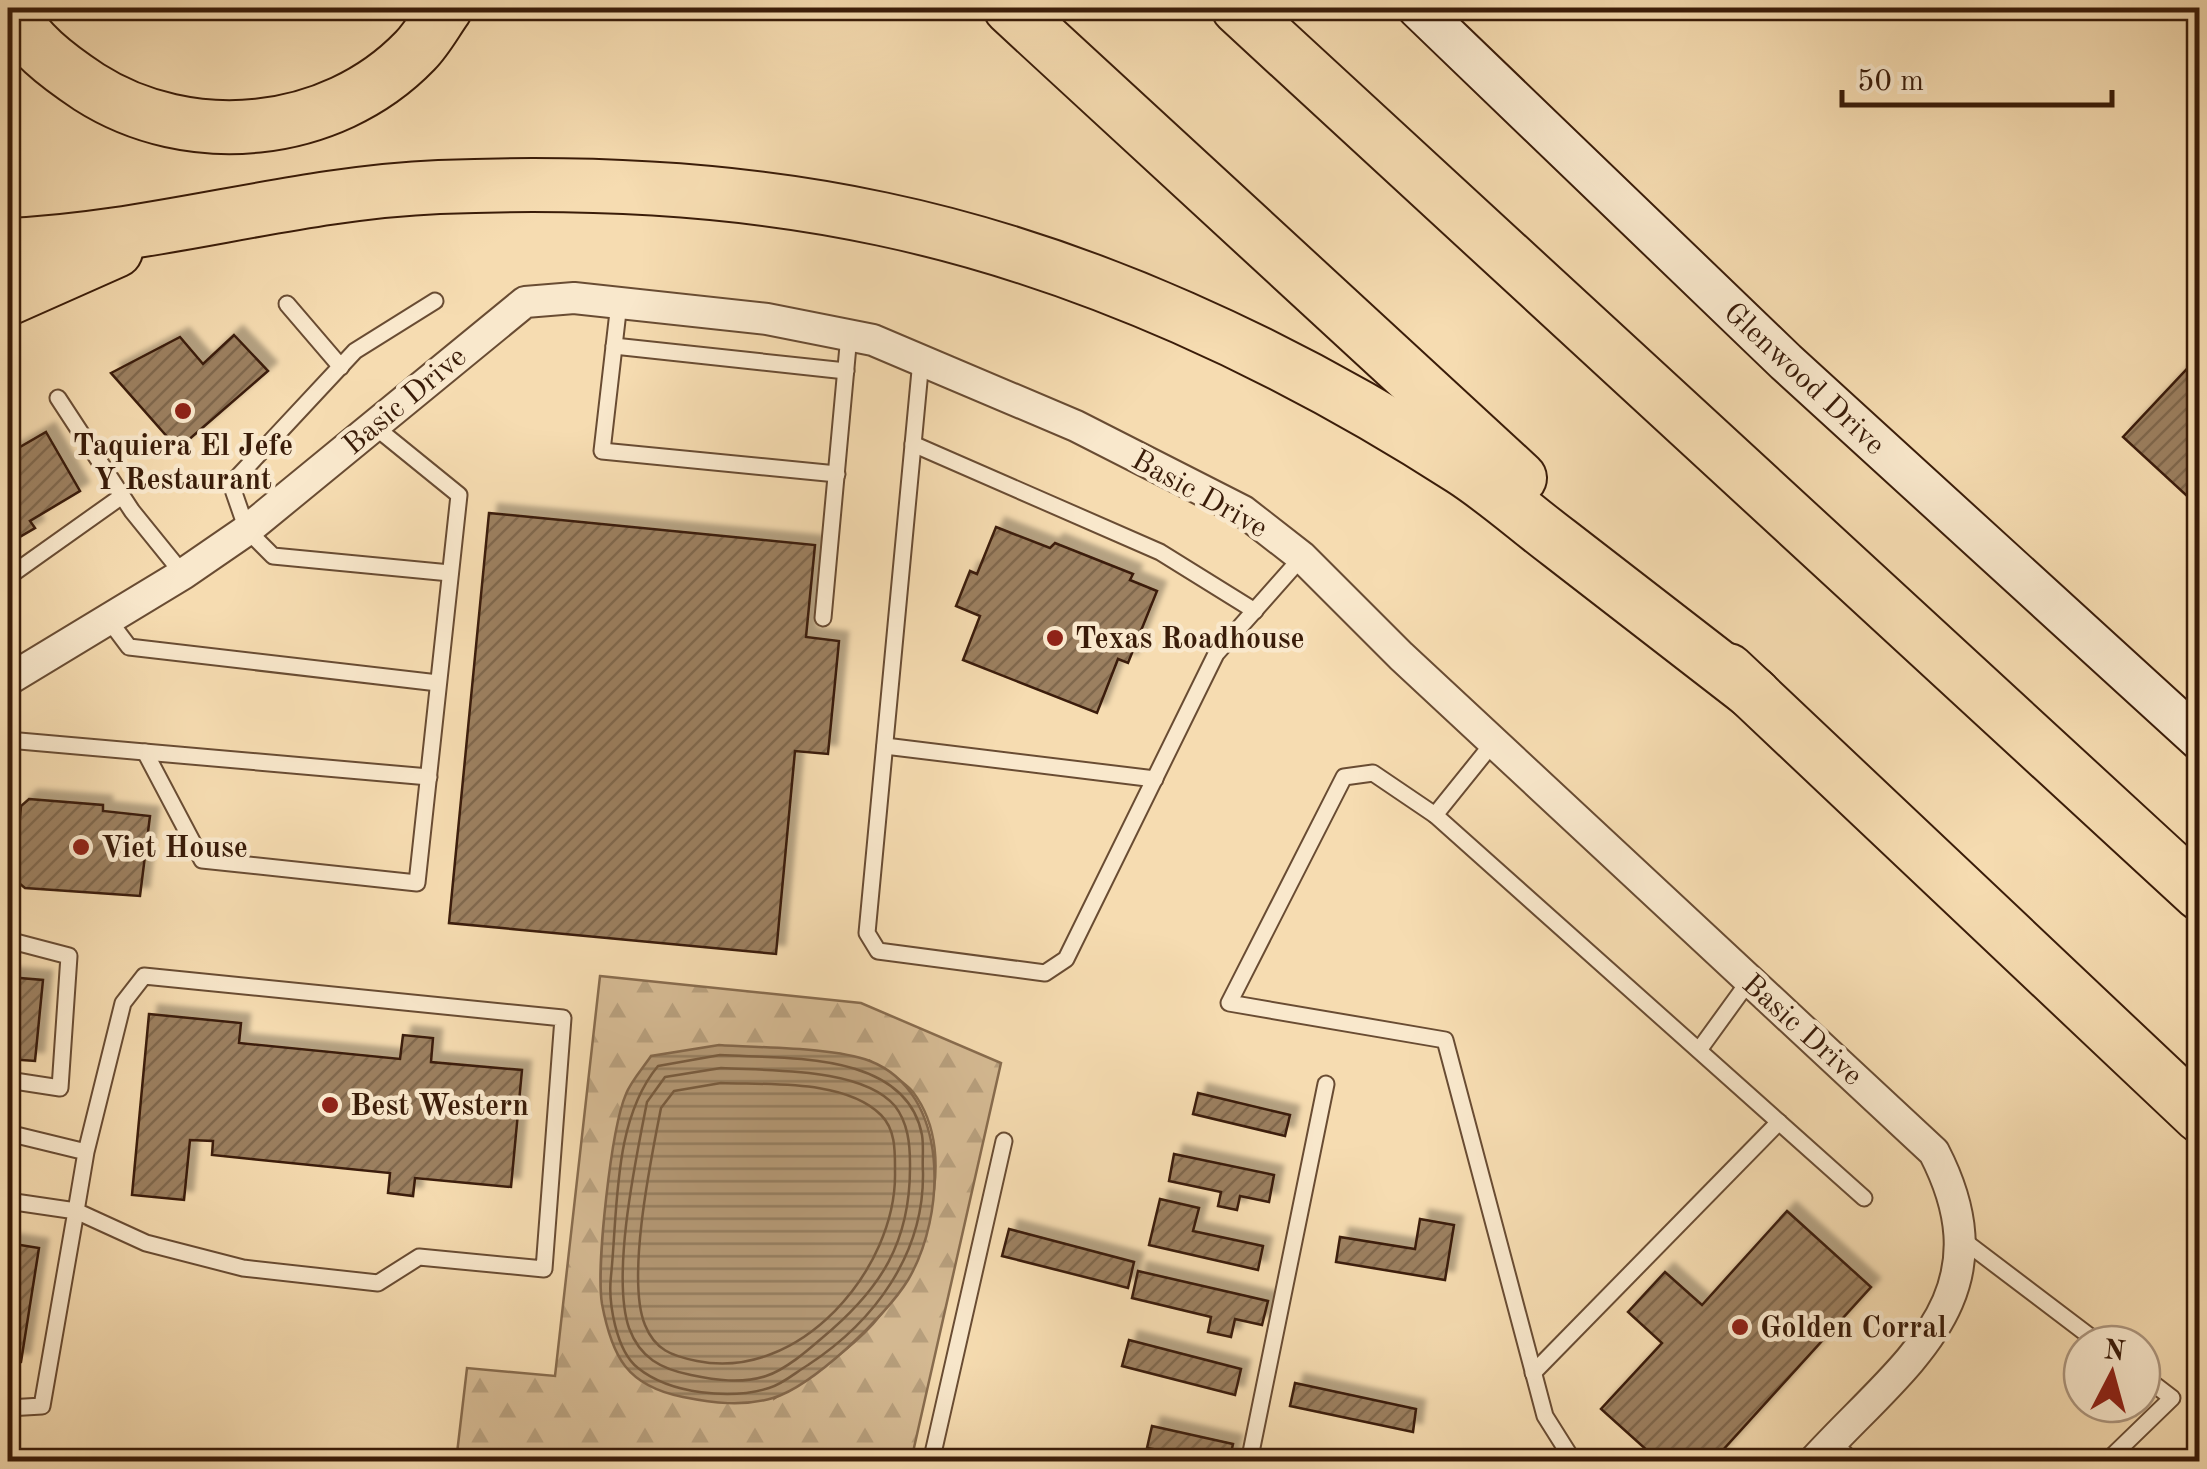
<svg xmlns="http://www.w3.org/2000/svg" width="2207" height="1469" viewBox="0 0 2207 1469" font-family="'Old Standard TT',serif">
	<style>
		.forest { fill: url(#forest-firs); stroke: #886c4e; stroke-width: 2.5; fill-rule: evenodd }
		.water { fill: url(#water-rules); stroke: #84684c; stroke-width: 2.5 }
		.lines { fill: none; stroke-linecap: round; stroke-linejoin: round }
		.shore { stroke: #785c40; stroke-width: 2.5 }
		.building { fill: url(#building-hatch); stroke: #3a1c09; stroke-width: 2.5; filter: url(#shadow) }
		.lane-casing { stroke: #694c33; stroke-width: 19 }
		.street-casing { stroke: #694c33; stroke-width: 34 }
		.secondary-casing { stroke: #3a1c09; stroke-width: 44 }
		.highway-casing { stroke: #3a1c09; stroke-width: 56 }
		.lane { stroke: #f9e8cc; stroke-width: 15 }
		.street { stroke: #f9e8cc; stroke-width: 30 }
		.secondary { stroke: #f9e8cc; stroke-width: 40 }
		.highway { stroke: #f6dcb1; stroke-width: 52 }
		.poi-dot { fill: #8f2418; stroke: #f9e8cc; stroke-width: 4 }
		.labels { text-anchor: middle; stroke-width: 9; stroke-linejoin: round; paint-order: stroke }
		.street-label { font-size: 30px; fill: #3a1c09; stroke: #f9e8cc }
		.poi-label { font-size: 30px; font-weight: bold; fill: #3a1c09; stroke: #f9e8cc; text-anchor: start }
	</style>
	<defs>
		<pattern id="forest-firs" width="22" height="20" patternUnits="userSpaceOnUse" patternTransform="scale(2.5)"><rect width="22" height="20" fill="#d6bb94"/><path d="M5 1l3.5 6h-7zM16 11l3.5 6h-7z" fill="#b8a07e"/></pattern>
		<pattern id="water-rules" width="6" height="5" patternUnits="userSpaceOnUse" patternTransform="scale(2.5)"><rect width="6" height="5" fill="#b69b78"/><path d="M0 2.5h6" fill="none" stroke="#957e61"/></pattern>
		<pattern id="building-hatch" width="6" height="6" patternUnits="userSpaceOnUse" patternTransform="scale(2.5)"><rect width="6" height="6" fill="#9c8060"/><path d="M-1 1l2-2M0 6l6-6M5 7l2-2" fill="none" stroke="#80684d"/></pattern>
		<filter id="shadow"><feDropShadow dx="9" dy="-9" stdDeviation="2.5" flood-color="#0004"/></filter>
	</defs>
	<rect width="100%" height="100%" fill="#f6dcb1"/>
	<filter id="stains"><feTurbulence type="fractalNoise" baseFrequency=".002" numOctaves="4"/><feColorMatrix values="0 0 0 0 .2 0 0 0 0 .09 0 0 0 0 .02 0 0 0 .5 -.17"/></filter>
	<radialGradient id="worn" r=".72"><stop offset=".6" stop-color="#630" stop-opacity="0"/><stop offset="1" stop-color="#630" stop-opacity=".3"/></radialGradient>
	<!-- forest -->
	<path class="forest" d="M600,976L861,1003L1001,1063L911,1461L456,1462L467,1368L555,1376ZM870,1061C883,1070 904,1080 913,1092C963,1158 921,1270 873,1324C846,1354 809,1376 775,1398Z"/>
	<!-- water -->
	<path class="water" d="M719,1045C760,1048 833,1047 870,1061C951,1093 946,1216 908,1280C886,1316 813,1386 773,1398C742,1407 713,1403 683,1397C627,1386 612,1357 602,1304C596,1267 611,1129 626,1094C631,1081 643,1068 651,1056Z"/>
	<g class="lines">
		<!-- shore -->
		<g class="shore">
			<path d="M720,1055C784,1059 906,1050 922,1135C924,1147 922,1161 923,1173C924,1254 875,1321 808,1365C796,1372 783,1384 769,1388C731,1400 670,1394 638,1368C616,1351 608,1302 611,1276C618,1209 613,1120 658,1066Z"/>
			<path d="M721,1068C769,1071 862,1067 895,1106C908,1123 910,1144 910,1164C911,1242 881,1289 822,1338C807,1351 785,1370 766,1376C741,1384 715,1380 691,1375C661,1369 640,1358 629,1328C611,1275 636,1158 647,1102L665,1077Z"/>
			<path d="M721,1083C768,1085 845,1079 881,1115C896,1130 895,1152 895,1172C897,1269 799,1382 697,1361C672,1356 655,1350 645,1325C626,1279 651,1159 661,1108L674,1091Z"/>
		</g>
	</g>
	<!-- building -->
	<g class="building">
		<polygon points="234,335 268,371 178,449 111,373 180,337 203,364"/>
		<polygon points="2200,355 2200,508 2123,437"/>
		<polygon points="46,432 80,491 30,521 35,528 11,542 8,454"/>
		<polygon points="489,513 815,545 806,637 839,641 828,754 795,751 776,954 449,923"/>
		<polygon points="996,527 1050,548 1055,543 1133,574 1130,580 1157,591 1128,663 1118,659 1097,713 963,660 980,616 956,606 970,571 977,574"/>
		<polygon points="29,799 103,805 103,811 150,816 140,896 25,888 14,879 21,806"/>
		<polygon points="8,977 43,980 35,1061 8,1059"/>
		<polygon points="149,1014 241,1023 239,1043 400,1059 403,1035 433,1038 431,1062 522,1070 511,1187 415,1178 413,1196 388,1193 390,1173 212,1155 213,1141 190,1140 184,1200 132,1195"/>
		<polygon points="1198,1093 1290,1115 1285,1136 1193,1114"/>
		<polygon points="1174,1154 1274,1175 1269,1202 1240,1196 1237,1210 1218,1206 1221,1192 1169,1181"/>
		<polygon points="1160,1199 1199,1208 1193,1231 1263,1246 1258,1270 1149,1245"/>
		<polygon points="1787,1211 1871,1287 1712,1462 1660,1462 1601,1409 1662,1343 1628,1312 1665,1272 1702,1305"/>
		<polygon points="1420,1219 1454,1225 1445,1280 1336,1262 1340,1237 1415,1249"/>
		<polygon points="1009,1229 1134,1262 1128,1288 1002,1256"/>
		<polygon points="8,1243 39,1248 21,1362 8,1361"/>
		<polygon points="1138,1271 1268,1301 1262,1325 1235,1319 1231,1337 1208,1332 1211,1317 1132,1298"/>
		<polygon points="1129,1340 1241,1369 1235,1395 1122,1366"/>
		<polygon points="1295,1383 1416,1409 1413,1432 1290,1406"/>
		<polygon points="1152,1426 1233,1444 1229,1462 1147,1448"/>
	</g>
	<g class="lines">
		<defs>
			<g id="lane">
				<polyline points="435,301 355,351 231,484 247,530 273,556 450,573"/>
				<polyline points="619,303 602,451 837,474"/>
				<polyline points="287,304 341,367"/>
				<polyline points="614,346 846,371"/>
				<polyline points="921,360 867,933 878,951 1045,973 1066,959 1216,654 1302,557"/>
				<polyline points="58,398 132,511 183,574"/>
				<polyline points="913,444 1160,552 1255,611"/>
				<polyline points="8,577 122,496"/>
				<polyline points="823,618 849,335"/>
				<polyline points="108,619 129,647 438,683"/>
				<polyline points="8,740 429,777"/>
				<polyline points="885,746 1155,779"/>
				<polyline points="145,752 202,860 417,883 459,495 374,426"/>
				<polyline points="1435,815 1493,743"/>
				<polyline points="8,940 69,956 60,1088 8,1080"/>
				<polyline points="1699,1050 1749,981"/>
				<polyline points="8,1133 86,1152 123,1003 144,976 563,1018 544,1269 419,1257 378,1283 243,1268 146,1243 76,1211 86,1152"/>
				<polyline points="8,1201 76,1211 42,1406 8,1408"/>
				<polyline points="1959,1237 2100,1344"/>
				<polyline points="1533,1373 1779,1122"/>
				<polyline points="1831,1441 1854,1462"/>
				<polyline points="931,1462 1004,1141"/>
				<polyline points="1249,1462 1326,1084"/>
				<polyline points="1574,1462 1545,1416 1445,1040 1229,1003 1344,777 1373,773 1435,815 1864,1198"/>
				<polyline points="2106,1462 2172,1398 2142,1375"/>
			</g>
			<path id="street" d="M8,680L183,574L247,530L525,302L574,298L767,319L873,340L1076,426L1243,511L1302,557L1401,656L1934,1152C2010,1299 1902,1364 1813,1462"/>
			<polyline id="secondary" points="1418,8 1786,362 2200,740"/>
			<g id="highway">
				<path d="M8,8C27,43 56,65 89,87C189,151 331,138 415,51C427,39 436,22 446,8"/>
				<polyline points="1010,8 1520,478"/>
				<polyline points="1238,8 2200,894"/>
				<path d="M8,245C153,239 293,193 439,187C585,181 738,188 882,219C1086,262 1287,356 1462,469C1496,491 1527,519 1559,543C1624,594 1689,644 1754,694"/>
				<polyline points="8,299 116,251"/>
				<polyline points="1728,670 2200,1116"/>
			</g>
		</defs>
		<!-- lane casing -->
		<use href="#lane" class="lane-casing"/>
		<!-- street casing -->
		<use href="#street" class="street-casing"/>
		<!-- secondary casing -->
		<use href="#secondary" class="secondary-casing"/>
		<!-- highway casing -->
		<use href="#highway" class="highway-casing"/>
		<!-- lane -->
		<use href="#lane" class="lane"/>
		<!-- street -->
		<use href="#street" class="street"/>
		<!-- secondary -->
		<use href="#secondary" class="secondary"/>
		<!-- highway -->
		<use href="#highway" class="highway"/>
	</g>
	<!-- markers -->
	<g class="poi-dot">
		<circle cx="183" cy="411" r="10"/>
		<circle cx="1055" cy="638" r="10"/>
		<circle cx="81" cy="847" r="10"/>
		<circle cx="330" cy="1105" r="10"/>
		<circle cx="1740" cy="1327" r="10"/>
	</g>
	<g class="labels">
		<!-- street labels -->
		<g class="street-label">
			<text transform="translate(1805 378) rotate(43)" y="10">Glenwood Drive</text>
			<text transform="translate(404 400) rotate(-40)" y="10">Basic Drive</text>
			<text transform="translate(1200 493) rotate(29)" y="10">Basic Drive</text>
			<text transform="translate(1803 1029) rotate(42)" y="10">Basic Drive</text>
		</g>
		<!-- poi labels -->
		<g class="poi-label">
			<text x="183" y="455" text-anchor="middle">Taquiera El Jefe<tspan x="183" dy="34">Y Restaurant</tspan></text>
			<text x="1075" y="648">Texas Roadhouse</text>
			<text x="101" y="857">Viet House</text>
			<text x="350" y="1115">Best Western</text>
			<text x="1760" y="1337">Golden Corral</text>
		</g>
	</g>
	<!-- margin -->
	<rect width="2207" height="1469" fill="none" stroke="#f6dcb1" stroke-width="40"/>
	<rect x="10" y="10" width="2187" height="1449" fill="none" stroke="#3a1c09" stroke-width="5"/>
	<rect x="20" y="20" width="2167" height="1429" fill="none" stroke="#3a1c09" stroke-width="2.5"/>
	<!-- north arrow -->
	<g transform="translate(2112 1374) rotate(6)"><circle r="48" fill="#f9e8cc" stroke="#ad967e" stroke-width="2.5"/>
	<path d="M0-8L18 38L0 25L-18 38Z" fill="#8f2418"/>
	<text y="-15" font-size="28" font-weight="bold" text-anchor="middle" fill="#3a1c09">N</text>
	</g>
	<!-- scale -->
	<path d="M1842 90v15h270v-15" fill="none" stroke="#3a1c09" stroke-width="5"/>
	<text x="1857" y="90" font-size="30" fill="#3a1c09" stroke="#f9e8cc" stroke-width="8" paint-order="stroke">50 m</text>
	<rect width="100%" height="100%" filter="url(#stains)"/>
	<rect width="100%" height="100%" fill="url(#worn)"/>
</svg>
